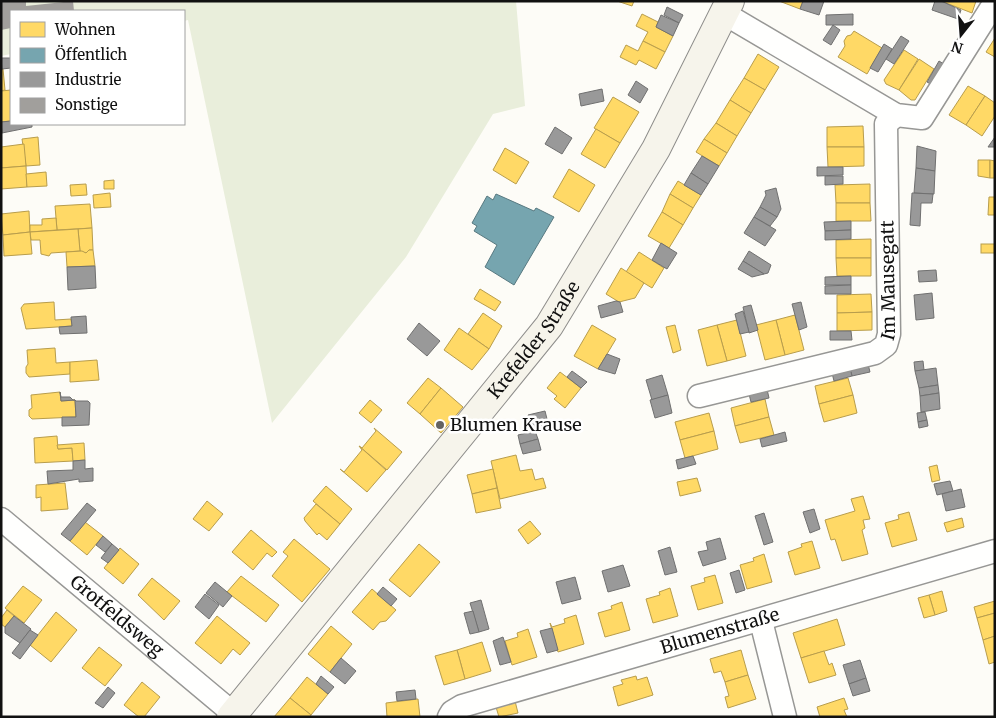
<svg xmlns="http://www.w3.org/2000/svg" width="996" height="718" viewBox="0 0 996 718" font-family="Merriweather,serif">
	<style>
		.cemetery { fill: #e9eedb }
		.homes { fill: #ffd966; stroke: #b89d4c }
		.public { fill: #76a5af; stroke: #587980 }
		.industry { fill: #999; stroke: #707070 }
		.building { fill: #a19f9c }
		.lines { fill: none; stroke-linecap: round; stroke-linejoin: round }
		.street-casing { stroke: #979795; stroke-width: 25 }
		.secondary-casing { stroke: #8e8d8b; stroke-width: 30 }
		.street { stroke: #fffffe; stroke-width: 22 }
		.secondary { stroke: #f6f4eb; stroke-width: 28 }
		.poi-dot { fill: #646362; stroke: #fff; stroke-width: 2 }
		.labels { text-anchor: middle; stroke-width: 5; stroke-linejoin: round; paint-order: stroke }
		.street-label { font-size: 18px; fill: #111; stroke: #fff }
		.poi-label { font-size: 18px; fill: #111; stroke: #fff; text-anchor: start }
	</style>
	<rect width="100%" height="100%" fill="#fdfcf7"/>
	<!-- cemetery -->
	<polygon class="cemetery" points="1,1 516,1 525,106 493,114 406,257 272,423 188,20 184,21 184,11 11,11 11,54 1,56"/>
	<!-- homes -->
	<g class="homes">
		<polygon points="617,1 634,1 632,6"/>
		<polygon points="779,1 803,1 800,9"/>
		<polygon points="941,1 976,1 972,13"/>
		<polygon points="642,14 658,22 656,27 673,36 665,52 643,41 648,32 636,26"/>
		<polygon points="854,31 882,48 867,74 838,57 845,46 844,41 847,36 851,35"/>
		<polygon points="995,38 995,57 986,52"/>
		<polygon points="643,41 665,52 656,69 639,60 636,65 620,57 626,45 638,51"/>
		<polygon points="904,50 918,59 899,90 886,84 884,80"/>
		<polygon points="758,54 779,67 765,90 744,78"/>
		<polygon points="919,59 934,69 915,100 911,100 899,90"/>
		<polygon points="1,69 3,69 5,90 1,91"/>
		<polygon points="744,78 765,90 751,113 730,100"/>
		<polygon points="968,86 985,96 966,125 949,115"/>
		<polygon points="11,90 11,121 1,122 1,91"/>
		<polygon points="985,96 995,103 995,116 982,136 966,125"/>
		<polygon points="613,97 639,112 620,143 594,128"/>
		<polygon points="730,100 751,113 737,136 716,123"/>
		<polygon points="716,123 737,136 727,153 704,139"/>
		<polygon points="863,126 864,147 827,147 827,127"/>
		<polygon points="596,129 620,143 605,168 581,154"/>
		<polygon points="38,137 40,165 26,166 22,139"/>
		<polygon points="704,139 727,153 719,166 696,152"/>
		<polygon points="24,144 26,166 1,168 1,147"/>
		<polygon points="827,147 864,147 864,166 828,167"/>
		<polygon points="505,148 529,162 516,184 493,170"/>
		<polygon points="978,160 990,160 990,178 978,176"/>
		<polygon points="990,160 995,161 995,178 990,178"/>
		<polygon points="26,166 27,187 1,189 1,168"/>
		<polygon points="569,169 595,185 579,212 553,197"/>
		<polygon points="46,172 47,186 27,187 26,174"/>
		<polygon points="114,180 114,189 104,189 104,181"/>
		<polygon points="678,181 701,195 693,208 670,194"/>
		<polygon points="86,184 87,195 71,196 70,185"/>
		<polygon points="870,184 870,203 836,203 835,185"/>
		<polygon points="110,193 111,207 94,208 93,195"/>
		<polygon points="670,194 693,208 683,225 662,212"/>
		<polygon points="989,197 995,197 995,215 988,215"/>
		<polygon points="836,203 870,203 871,221 836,221"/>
		<polygon points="90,204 92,228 57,230 55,206"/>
		<polygon points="29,211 30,232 3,235 1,214"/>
		<polygon points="662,212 683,225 669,248 648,236"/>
		<polygon points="56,218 57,230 30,232 30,225 42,225 42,219"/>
		<polygon points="92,228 93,250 89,250 86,253 80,251 78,229"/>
		<polygon points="78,229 80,251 51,253 49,256 41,254 40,240 31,240 30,232"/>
		<polygon points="30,232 32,254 4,256 3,235"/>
		<polygon points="871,239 871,258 836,258 836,240"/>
		<rect x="981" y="244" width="14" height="9"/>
		<polygon points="89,250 93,250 95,266 67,267 66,252 82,251 86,253"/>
		<polygon points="639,252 664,268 652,288 626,272"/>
		<polygon points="836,258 871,258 871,276 837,276"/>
		<polygon points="621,268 644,283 635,298 619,302 606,294"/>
		<polygon points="480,289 501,302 495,311 474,299"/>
		<polygon points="871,294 872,312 837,313 837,295"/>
		<polygon points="54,302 55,320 71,319 72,326 26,329 21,308 24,304"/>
		<polygon points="872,312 872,330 837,331 837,313"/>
		<polygon points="483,313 502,326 489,349 468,334"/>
		<polygon points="795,315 804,350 785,355 776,320"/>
		<polygon points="737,320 746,356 727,361 717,325"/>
		<polygon points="776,320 785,355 765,360 756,325"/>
		<polygon points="592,325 616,339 598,369 574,356"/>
		<polygon points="675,325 681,350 673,353 666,327"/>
		<polygon points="717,325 727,361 707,366 698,330"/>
		<polygon points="459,328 489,349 472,370 444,350"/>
		<polygon points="55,348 56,363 70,362 70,374 29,377 26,373 26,367 28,364 27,350"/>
		<polygon points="97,360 99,380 70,382 70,362"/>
		<polygon points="560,372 581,388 565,408 554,399 557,396 547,388"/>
		<polygon points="428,378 441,388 420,414 407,403"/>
		<polygon points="848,378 853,395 819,404 815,386"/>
		<polygon points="441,388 463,407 441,433 420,414"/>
		<polygon points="60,392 61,401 75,400 76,417 32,419 29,416 29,410 32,408 31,395"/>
		<polygon points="853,395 857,413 824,422 819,404"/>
		<polygon points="765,399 769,417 735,426 731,408"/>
		<polygon points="370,400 382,410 371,423 359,413"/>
		<polygon points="709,413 714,431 680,440 675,422"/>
		<polygon points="769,417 774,435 740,443 735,426"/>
		<polygon points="374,428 402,452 387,470 359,446 362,448 376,431"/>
		<polygon points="714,431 718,449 685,458 680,440"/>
		<polygon points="57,436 58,449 72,448 73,461 35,463 34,438"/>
		<polygon points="84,443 85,460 73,461 72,448 58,449 57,445"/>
		<polygon points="359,446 386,470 367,492 340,469 344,472 362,450"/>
		<polygon points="516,455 520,471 532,469 535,480 543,478 546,488 500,499 491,461"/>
		<polygon points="937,465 940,480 932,482 929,467"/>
		<polygon points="493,469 497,488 472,494 467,475"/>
		<polygon points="697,478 701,491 680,496 677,482"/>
		<polygon points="65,483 68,509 41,511 41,497 36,498 36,485"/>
		<polygon points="326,486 352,509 340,524 313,501"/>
		<polygon points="497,488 501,508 476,513 472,494"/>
		<polygon points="863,496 870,519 863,520 865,528 862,530 868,554 842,561 835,539 831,540 825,520 855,511 851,499"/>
		<polygon points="207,501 223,514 209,531 193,519"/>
		<polygon points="316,504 340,524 327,540 319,533 317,535 305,521 304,518"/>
		<polygon points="909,512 917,540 892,547 885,523 899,519 898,515"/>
		<polygon points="962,518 964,527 947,532 944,523"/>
		<polygon points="530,521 541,534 528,544 518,530"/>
		<polygon points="85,522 103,536 87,555 70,541"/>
		<polygon points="251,530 277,552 272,557 267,553 253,570 232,552"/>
		<polygon points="294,539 330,569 302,602 272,576 288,556 283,552"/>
		<polygon points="812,541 820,568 795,575 788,552 802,547 801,544"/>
		<polygon points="419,544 440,562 410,597 389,580"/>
		<polygon points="120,548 139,564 123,584 104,568"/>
		<polygon points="764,554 772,582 747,589 740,565 754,561 753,558"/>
		<polygon points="715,575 723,603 698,610 691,586 705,582 704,578"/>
		<polygon points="241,576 279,605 266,622 227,592"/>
		<polygon points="152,578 180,601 164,620 138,595"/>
		<polygon points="23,586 42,600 24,623 5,608"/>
		<polygon points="670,588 678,616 653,623 646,599 660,595 659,592"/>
		<polygon points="372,589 396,610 386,621 380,622 373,630 352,612"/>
		<polygon points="942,591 947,611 935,615 929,595"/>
		<polygon points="929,595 935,615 924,618 918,598"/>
		<polygon points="995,601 995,613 977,618 974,607"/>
		<polygon points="622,602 630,630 605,637 598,613 612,609 611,606"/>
		<polygon points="7,610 14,616 5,627 1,624 1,618"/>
		<polygon points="56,612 77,630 51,662 30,645"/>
		<polygon points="995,613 995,636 983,640 977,618"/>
		<polygon points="576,615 584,644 558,652 550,623 552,627 565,623 564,619"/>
		<polygon points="217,616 250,643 240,655 233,649 221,664 195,643"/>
		<polygon points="837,619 845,645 801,658 793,633"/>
		<polygon points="331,626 352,644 330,672 308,654"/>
		<polygon points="528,629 537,657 512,665 505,641 518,637 517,633"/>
		<polygon points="995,636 995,662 989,664 983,640"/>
		<polygon points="482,642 491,671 465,679 457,650"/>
		<polygon points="99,647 122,665 105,686 82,668"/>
		<polygon points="457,650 465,679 444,685 435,656"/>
		<polygon points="741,650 748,675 725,682 721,671 714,673 710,659"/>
		<polygon points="824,651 829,665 832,663 836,675 809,683 801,658"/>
		<polygon points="748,675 756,699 728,708 725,697 729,696 725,682"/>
		<polygon points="636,676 637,680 647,677 653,695 618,706 613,687 623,684 621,680"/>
		<polygon points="307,677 328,694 311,715 290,698"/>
		<polygon points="142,682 160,697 144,717 139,717 124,705"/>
		<polygon points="290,698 311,715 310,717 274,717"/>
		<polygon points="844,698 848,709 844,710 847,717 820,717 817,707"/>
		<polygon points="418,699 420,717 387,717 386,703"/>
		<polygon points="515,701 518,713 499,717 496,707"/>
	</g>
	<!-- public -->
	<polygon class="public" points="496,194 534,211 536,208 554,217 514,285 485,267 497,245 474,231 477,226 472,223 487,196 493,200"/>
	<!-- industry -->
	<g class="industry">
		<polygon points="803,1 824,1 819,15 800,9"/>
		<polygon points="935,1 941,1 961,10 958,19 932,10"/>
		<polygon points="667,7 683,15 679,23 664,15"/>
		<polygon points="853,14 853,25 826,25 826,15"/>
		<polygon points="661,15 679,23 673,36 656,27"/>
		<polygon points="833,25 840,30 831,45 823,40"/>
		<polygon points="901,36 909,41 894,64 886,59"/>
		<polygon points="884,44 892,49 878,72 870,68"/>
		<polygon points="1,58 11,58 11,68 2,69"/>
		<polygon points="939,61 947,66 934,86 927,82"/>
		<polygon points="636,81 648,89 640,103 628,95"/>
		<polygon points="602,89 604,101 581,106 579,94"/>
		<polygon points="11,121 11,124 32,124 32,127 2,133 1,122"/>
		<polygon points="555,127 572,138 562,154 545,144"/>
		<polygon points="995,137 995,147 988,147"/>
		<polygon points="917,146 936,151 935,171 916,168"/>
		<polygon points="702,156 719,166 708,184 691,173"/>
		<polygon points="817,167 843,167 843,175 817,176"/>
		<polygon points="916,168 935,171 934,194 914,193"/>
		<polygon points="691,173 708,184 701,195 684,185"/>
		<polygon points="825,176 843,176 843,184 825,185"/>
		<polygon points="776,188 781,209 777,217 760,207 766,195 765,191"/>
		<polygon points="912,193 933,194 932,203 921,203 920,226 910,225"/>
		<polygon points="760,207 777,217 770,226 754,217"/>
		<polygon points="754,217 776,230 765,246 744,233"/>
		<polygon points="851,221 851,230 825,231 824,222"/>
		<polygon points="851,230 851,239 825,240 825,231"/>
		<polygon points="661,243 677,253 667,269 652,260"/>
		<polygon points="749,251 771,265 768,273 764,274 743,261"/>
		<polygon points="743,261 764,274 752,277 738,269"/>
		<polygon points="95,266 96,288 68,290 67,267"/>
		<polygon points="936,270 937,281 919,282 918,271"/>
		<polygon points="851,276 851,285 825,285 825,277"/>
		<polygon points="851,285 851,294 825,294 825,286"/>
		<polygon points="932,293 934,318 916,320 914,295"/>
		<polygon points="616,301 620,302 623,312 601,318 598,306"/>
		<polygon points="801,302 807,327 799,330 792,304"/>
		<polygon points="751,305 758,330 749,333 743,307"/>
		<polygon points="743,311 749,332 740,334 735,314"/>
		<polygon points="86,316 87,333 60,334 59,327 72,326 71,317"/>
		<polygon points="419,323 440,341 427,356 407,339"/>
		<polygon points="830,331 851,331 852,340 830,340"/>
		<polygon points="607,354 620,359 615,374 598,369"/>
		<polygon points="923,361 924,370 915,371 914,362"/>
		<polygon points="868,364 870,372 852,376 850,368"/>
		<polygon points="850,368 852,376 834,381 832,373"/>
		<polygon points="936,368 938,385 919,388 915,371"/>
		<polygon points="572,371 587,382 581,388 567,377"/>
		<polygon points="662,375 668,395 652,400 646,380"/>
		<polygon points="938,385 939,393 920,396 919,388"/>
		<polygon points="767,389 769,398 751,402 749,394"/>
		<polygon points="60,392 61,397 70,397 73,400 75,400 76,401 88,401 90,403 89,425 62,426 62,417 76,417 75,400 61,401"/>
		<polygon points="939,393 940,409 921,412 920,396"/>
		<polygon points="668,395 672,413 655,418 650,400"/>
		<polygon points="545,411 549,427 532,431 528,415"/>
		<polygon points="925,412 927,420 918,422 917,413"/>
		<polygon points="927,420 928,426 919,428 918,422"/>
		<polygon points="535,431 538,439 520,444 518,435"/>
		<polygon points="785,432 787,441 762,447 760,439"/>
		<polygon points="538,439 541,450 523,454 520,444"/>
		<polygon points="693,456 696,464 678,469 676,460"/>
		<polygon points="85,460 85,469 93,468 93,481 79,482 79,479 48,484 47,471 73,470 73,461"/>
		<polygon points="950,481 953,491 937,495 934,484"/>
		<polygon points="961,489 965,507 946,511 942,494"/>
		<polygon points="87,503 96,510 70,541 61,534"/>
		<polygon points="814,509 820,529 810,533 803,512"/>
		<polygon points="764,513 773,542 764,545 755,516"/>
		<polygon points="103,536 112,544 105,552 96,545"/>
		<polygon points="720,538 726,559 703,566 698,552 708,550 706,542"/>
		<polygon points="112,544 119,550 108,563 101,558"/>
		<polygon points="670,547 677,572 665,575 658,551"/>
		<polygon points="623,565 630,586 608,592 602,571"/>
		<polygon points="739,570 745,590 736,593 730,573"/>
		<polygon points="575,577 581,599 562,604 556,582"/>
		<polygon points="215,582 232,596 223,607 206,593"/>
		<polygon points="383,587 397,599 391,606 377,594"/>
		<polygon points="205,594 219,605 209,619 195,607"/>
		<polygon points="481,600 489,629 479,632 470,603"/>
		<polygon points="473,611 479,632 470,634 464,613"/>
		<polygon points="14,616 31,629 20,643 5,633 5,627"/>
		<polygon points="552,628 558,650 547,653 540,631"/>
		<polygon points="30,630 38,635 20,659 12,653"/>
		<polygon points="503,637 511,662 500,665 493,641"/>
		<polygon points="341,658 356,671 345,684 330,672"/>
		<polygon points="860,660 866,678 849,684 843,665"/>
		<polygon points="321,676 334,687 328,694 316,684"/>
		<polygon points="866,678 870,691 853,696 849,684"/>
		<polygon points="108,687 115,693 103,708 95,703"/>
		<polygon points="415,690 416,699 397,701 396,692"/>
	</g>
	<!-- building -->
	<polygon class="building" points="1,1 26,1 26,6 73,1 74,11 11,11 11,28 1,30"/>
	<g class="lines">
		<defs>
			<g id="street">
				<polyline points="725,14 896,115 922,118 995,2"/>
				<path id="s1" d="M699,396L875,353L886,345L889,334L886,124L896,115"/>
				<path id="s2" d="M1,519L234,714"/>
				<polyline points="761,621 785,717"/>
				<path id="s3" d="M449,717L452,712L462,706L995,551"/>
			</g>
			<g id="secondary">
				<path id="s4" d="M231,717L549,326L656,149L730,1"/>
			</g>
		</defs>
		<!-- street casing -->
		<use href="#street" class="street-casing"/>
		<!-- secondary casing -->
		<use href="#secondary" class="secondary-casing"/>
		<!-- street -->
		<use href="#street" class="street"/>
		<!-- secondary -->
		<use href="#secondary" class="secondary"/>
	</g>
	<!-- markers -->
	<circle class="poi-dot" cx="440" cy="425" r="5"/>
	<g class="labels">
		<!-- street labels -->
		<g class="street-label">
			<text dy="6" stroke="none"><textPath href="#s1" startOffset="260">Im Mausegatt</textPath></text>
			<text dy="6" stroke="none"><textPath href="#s4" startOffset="484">Krefelder Straße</textPath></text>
			<text dy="6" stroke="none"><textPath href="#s2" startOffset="151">Grotfeldsweg</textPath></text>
			<text dy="6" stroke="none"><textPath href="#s3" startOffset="286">Blumenstraße</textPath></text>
		</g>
		<!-- poi labels -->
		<g class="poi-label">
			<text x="450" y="431">Blumen Krause</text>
		</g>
	</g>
	<!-- border -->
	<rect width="996" height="718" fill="none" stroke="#111111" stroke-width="5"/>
	<!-- legend -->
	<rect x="10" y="10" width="175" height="115" fill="#ffffff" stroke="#a0a0a0"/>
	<rect x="20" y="22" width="25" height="15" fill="#ffd966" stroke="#a0a0a0"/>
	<text x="55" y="35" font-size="15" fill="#111111">Wohnen</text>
	<rect x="20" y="48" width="25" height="15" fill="#76a5af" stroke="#a0a0a0"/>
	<text x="55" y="60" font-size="15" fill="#111111">Öffentlich</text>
	<rect x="20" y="72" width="25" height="15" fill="#999999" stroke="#a0a0a0"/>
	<text x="55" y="85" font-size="15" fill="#111111">Industrie</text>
	<rect x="20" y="98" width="25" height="15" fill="#a19f9c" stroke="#a0a0a0"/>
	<text x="55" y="110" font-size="15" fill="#111111">Sonstige</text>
	<!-- north arrow -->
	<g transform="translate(961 35) rotate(197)" stroke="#ffffff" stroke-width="4" paint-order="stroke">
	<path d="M0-4L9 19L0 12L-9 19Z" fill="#111111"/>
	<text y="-8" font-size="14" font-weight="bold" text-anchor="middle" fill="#111111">N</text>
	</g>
</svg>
